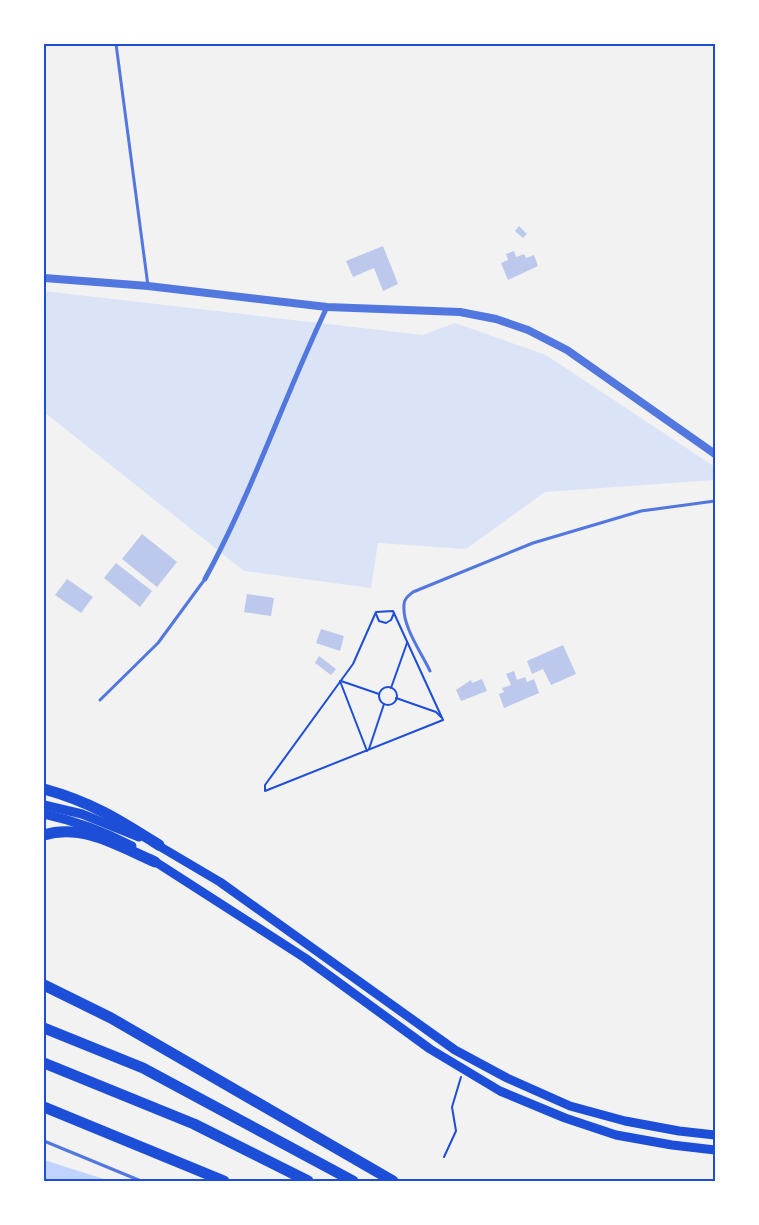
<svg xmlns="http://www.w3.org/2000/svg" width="759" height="1225" viewBox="0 0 759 1225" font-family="Lato,sans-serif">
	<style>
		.green { fill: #dbe4f7 }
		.water { fill: #bfd3fe }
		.building { fill: #bdc9ec }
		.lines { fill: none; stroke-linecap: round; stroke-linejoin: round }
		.path { stroke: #1d4ed8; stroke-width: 2 }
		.service { stroke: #5277de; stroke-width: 3 }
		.minor { stroke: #5277de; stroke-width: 5 }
		.tertiary { stroke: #5277de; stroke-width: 8 }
		.secondary { stroke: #1d4ed8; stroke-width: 9 }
		.motorway { stroke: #1d4ed8; stroke-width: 11 }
		.neatline { fill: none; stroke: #1d4ed8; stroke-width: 2 }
	</style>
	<rect width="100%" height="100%" fill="#f2f2f2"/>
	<!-- green -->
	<polygon class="green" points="44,291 423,335 455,323 546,355 715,467 715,480 545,492 466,549 378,543 371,588 244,571 44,412"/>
	<!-- water -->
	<polygon class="water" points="44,1160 110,1181 44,1181"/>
	<!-- building -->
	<g class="building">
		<polygon points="519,226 527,234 523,238 515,231"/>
		<polygon points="383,246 398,284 383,291 374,268 353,277 346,261"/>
		<polygon points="514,251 516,257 524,254 526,258 534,255 538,266 508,280 501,263 508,260 506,254"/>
		<polygon points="142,534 177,562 157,587 122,559"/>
		<polygon points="116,563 152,591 140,607 104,578"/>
		<polygon points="67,579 93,597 81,613 55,595"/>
		<polygon points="247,594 274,598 271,616 244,612"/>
		<polygon points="321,629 344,636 340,651 316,643"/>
		<polygon points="563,645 576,674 551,685 543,669 532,674 527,661"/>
		<polygon points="319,656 336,669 331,675 315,663"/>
		<polygon points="514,671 517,680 525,677 527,682 534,679 539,693 504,708 499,694 504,692 502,688 511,685 506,674"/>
		<polygon points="482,679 487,691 461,701 456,690 471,680 472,683"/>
	</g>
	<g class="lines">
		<!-- path -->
		<g class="path">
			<polygon points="393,611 443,720 265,791 265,785 353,664 376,612"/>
			<polyline points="376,614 379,621 386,623 391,620 394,613"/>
			<polyline points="340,681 367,751"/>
			<polyline points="341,681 379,694"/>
			<circle cx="388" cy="696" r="9"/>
			<polyline points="391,688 407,643"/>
			<polyline points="396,698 436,712 441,717"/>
			<polyline points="369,749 384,704"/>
			<polyline points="444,1157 456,1131 452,1107 461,1077"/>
		</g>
		<!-- service -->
		<g class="service">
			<polyline points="116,44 148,286"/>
			<path d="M430,671C421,652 402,626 404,605C404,599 408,596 413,592L533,543L641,511L715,501"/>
			<polyline points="100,700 158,643 205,579"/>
			<polyline points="44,1141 141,1181"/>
		</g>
		<!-- minor -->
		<path class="minor" d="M205,579C252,493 284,397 327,307"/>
		<!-- tertiary -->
		<polyline class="tertiary" points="44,278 148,286 327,307 460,312 496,319 528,330 567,350 715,454"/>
		<!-- secondary -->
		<g class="secondary">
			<polyline points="44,805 82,814 139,837"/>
			<path d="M44,814C76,821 103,831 132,846"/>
			<polyline points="154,843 220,882 455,1050 507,1078 570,1106 625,1121 679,1131 715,1135"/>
			<polyline points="151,859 305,958 430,1049 500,1091 565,1118 616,1135 672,1145 715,1150"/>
		</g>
		<!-- motorway -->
		<g class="motorway">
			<path d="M44,789C91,802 118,819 159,845"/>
			<path d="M44,835C83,823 120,847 155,862"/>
			<polyline points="44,985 111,1018 393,1181"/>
			<polyline points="44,1028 143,1068 353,1181"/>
			<polyline points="44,1063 194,1124 308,1181"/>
			<polyline points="44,1107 224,1181"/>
		</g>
	</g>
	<!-- border -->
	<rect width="759" height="1225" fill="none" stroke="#ffffff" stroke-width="90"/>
	<rect x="45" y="45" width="669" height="1135" class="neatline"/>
</svg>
